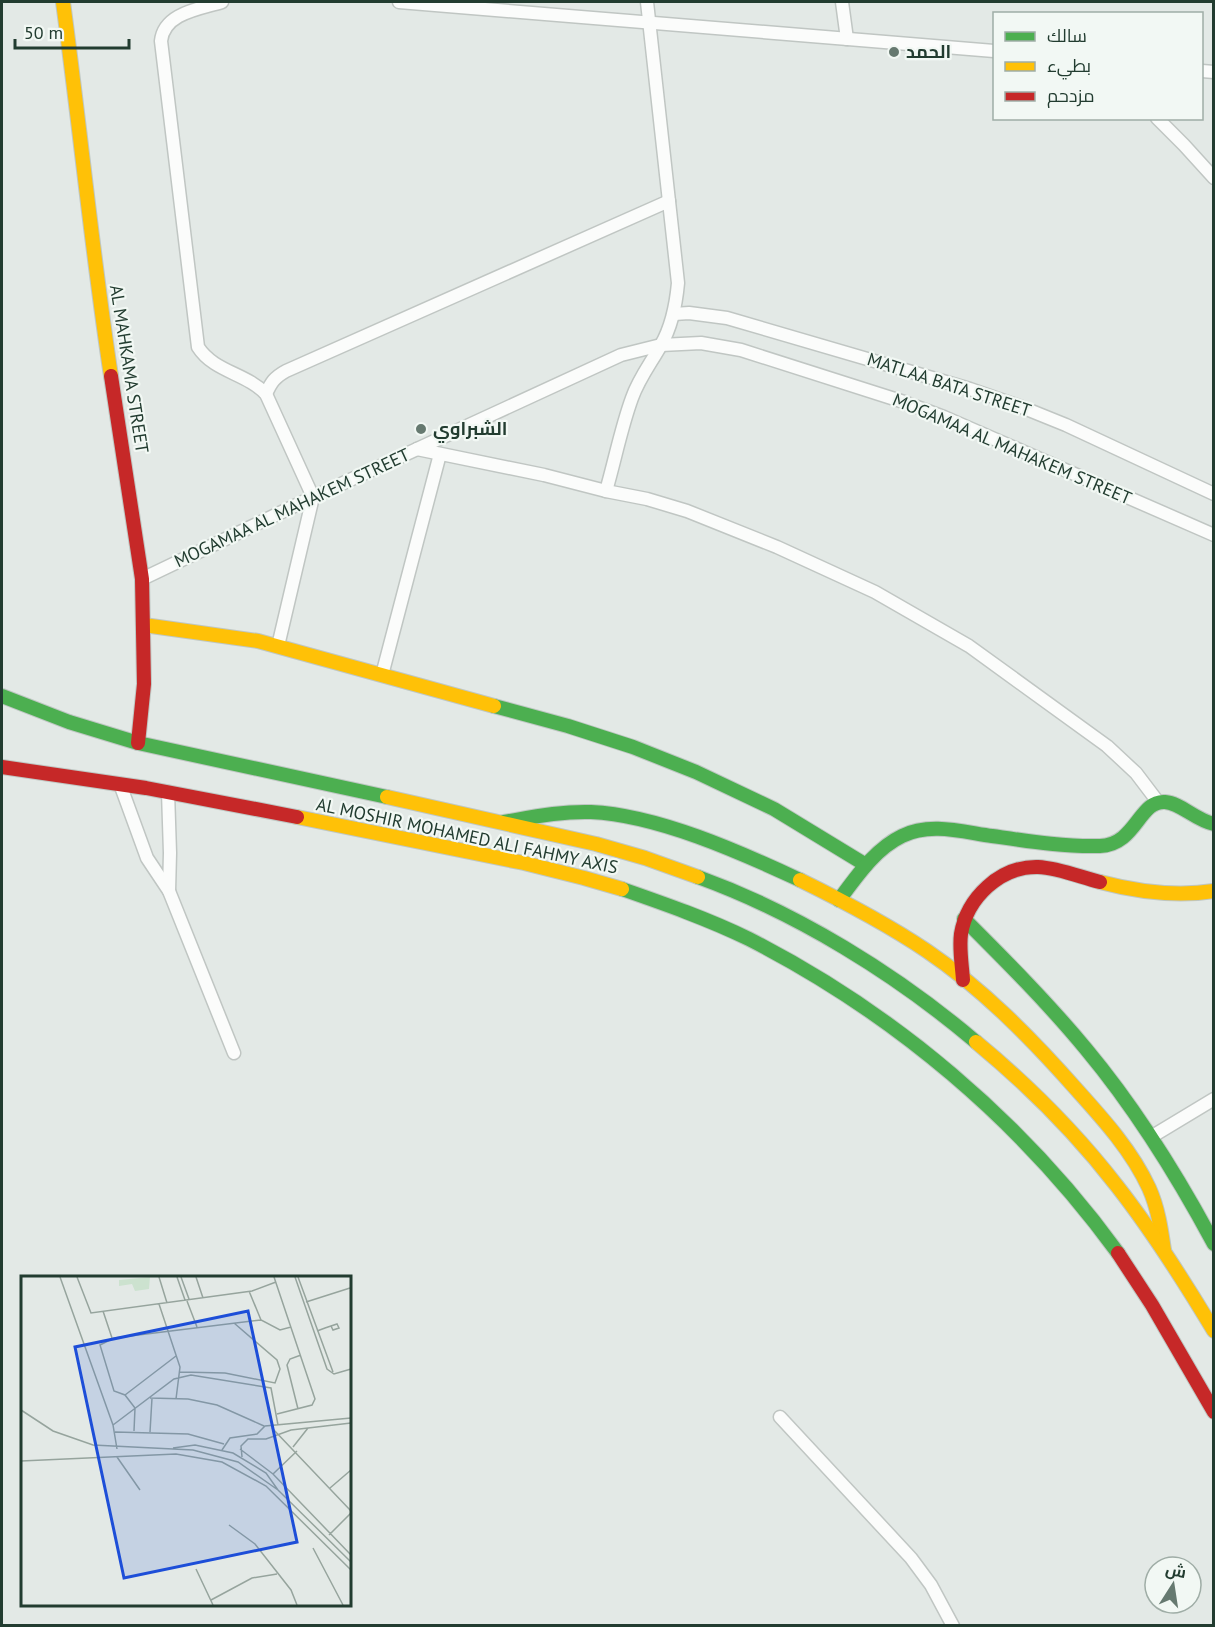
<svg xmlns="http://www.w3.org/2000/svg" width="1215" height="1627" viewBox="0 0 1215 1627" font-family="'PT Sans',Cairo,sans-serif">
	<style>
		.lines { fill: none; stroke-linecap: round; stroke-linejoin: round }
		.street-casing { stroke: #c0c6c3; stroke-width: 15 }
		.fast-casing { stroke: #bfc7c3; stroke-width: 16 }
		.slow-casing { stroke: #bfc7c3; stroke-width: 16 }
		.jam-casing { stroke: #bfc7c3; stroke-width: 16 }
		.street { stroke: #fbfcfb; stroke-width: 12 }
		.fast { stroke: #4caf50; stroke-width: 14 }
		.slow { stroke: #ffc107; stroke-width: 14 }
		.jam { stroke: #c62828; stroke-width: 14 }
		.poi-dot { fill: #667970; stroke: #f2f8f4; stroke-width: 2 }
		.labels { text-anchor: middle; stroke-width: 4.5; stroke-linejoin: round; paint-order: stroke }
		.poi-label { font-size: 18px; font-weight: bold; fill: #223c30; stroke: #f2f8f4; text-anchor: start }
		.street-label { font-size: 18px; fill: #223c30; stroke: #f2f8f4 }
		.inset-road { fill: none; stroke: #96a49d; stroke-width: 1.5 }
		.view { fill: #1d4ed8; fill-opacity: 0.15; stroke: #1d4ed8; stroke-width: 3 }
		.inset-edge { fill: none; stroke: #223c30; stroke-width: 3 }
	</style>
	<rect width="100%" height="100%" fill="#e3e9e6"/>
	<g class="lines">
		<defs>
			<g id="street">
				<path d="M222,2C199,9 164,13 161,41L198,347C214,372 246,373 266,394L313,497L278,646"/>
				<polyline points="399,2 994,51"/>
				<polyline points="842,2 847,39"/>
				<polyline points="1202,71 1214,72"/>
				<polyline points="1157,118 1184,145 1214,178"/>
				<polyline points="674,314 689,313 727,318 970,389 1019,406 1066,425 1214,494"/>
				<path d="M266,394C271,382 275,377 286,371L669,201"/>
				<polyline points="417,449 544,475 606,491 647,499 687,511 777,547 875,592 969,646 1107,746 1136,773 1158,802"/>
				<path d="M606,491C615,460 621,428 632,398C639,378 651,363 661,345C672,326 676,305 678,283L647,2"/>
				<polyline points="142,579 313,497 621,355 661,345 701,343 741,350 904,402 944,417 1214,535"/>
				<polyline points="382,675 440,454"/>
				<polyline points="120,784 147,858 169,891 234,1053"/>
				<polyline points="168,792 170,853 169,891"/>
				<polyline points="1151,1137 1214,1099"/>
				<polyline points="780,1417 911,1558 931,1585 953,1626"/>
			</g>
			<g id="fast">
				<polyline points="2,696 69,722 138,743 387,797"/>
				<polyline points="494,706 568,726 633,747 696,772 774,809 866,865"/>
				<path d="M504,822C533,817 562,811 591,812C657,815 740,852 800,880"/>
				<path d="M698,877C797,913 896,974 976,1042"/>
				<path d="M622,889C665,904 708,919 749,939C894,1013 1022,1121 1118,1253"/>
				<path d="M839,900C857,876 875,849 902,836C930,822 963,832 992,836C1027,841 1064,847 1100,846C1136,845 1139,800 1165,802C1181,803 1195,820 1214,824"/>
				<path d="M964,919C1006,961 1048,1003 1086,1049C1136,1109 1177,1175 1214,1244"/>
			</g>
			<g id="slow">
				<path d="M63,2C80,127 92,252 111,376"/>
				<polyline points="144,625 258,641 494,706"/>
				<polyline points="387,797 596,844 645,858 698,877"/>
				<polyline points="297,817 524,863 584,878 622,889"/>
				<path d="M800,880C843,901 887,924 927,951C983,989 1032,1039 1077,1090C1104,1120 1132,1151 1149,1188C1158,1208 1161,1229 1164,1250"/>
				<path d="M1100,882C1138,892 1175,897 1214,891"/>
				<path d="M976,1042C1028,1085 1076,1133 1117,1186C1153,1232 1184,1281 1214,1331"/>
			</g>
			<g id="jam">
				<polyline points="111,376 142,579 144,684 138,743"/>
				<polyline points="2,767 146,788 297,817"/>
				<path d="M963,980C962,965 959,949 961,934C967,898 1000,866 1038,867C1059,868 1080,877 1100,882"/>
				<polyline points="1118,1253 1152,1305 1214,1412"/>
			</g>
		</defs>
		<!-- street casing -->
		<use href="#street" class="street-casing"/>
		<!-- fast casing -->
		<use href="#fast" class="fast-casing"/>
		<!-- slow casing -->
		<use href="#slow" class="slow-casing"/>
		<!-- jam casing -->
		<use href="#jam" class="jam-casing"/>
		<!-- street -->
		<use href="#street" class="street"/>
		<!-- fast -->
		<use href="#fast" class="fast"/>
		<!-- slow -->
		<use href="#slow" class="slow"/>
		<!-- jam -->
		<use href="#jam" class="jam"/>
	</g>
	<!-- markers -->
	<g class="poi-dot">
		<circle cx="894" cy="52" r="6"/>
		<circle cx="421" cy="429" r="6"/>
	</g>
	<g class="labels">
		<!-- poi labels -->
		<g class="poi-label">
			<text x="906" y="58">الحمد</text>
			<text x="433" y="435">الشبراوي</text>
		</g>
		<!-- street labels -->
		<g class="street-label">
			<text transform="translate(129 369) rotate(81)" y="6">AL MAHKAMA STREET</text>
			<text transform="translate(949 385) rotate(18)" y="6">MATLAA BATA STREET</text>
			<text transform="translate(1012 449) rotate(23)" y="6">MOGAMAA AL MAHAKEM STREET</text>
			<text transform="translate(292 508) rotate(-25)" y="6">MOGAMAA AL MAHAKEM STREET</text>
			<text transform="translate(467 836) rotate(12)" y="6">AL MOSHIR MOHAMED ALI FAHMY AXIS</text>
		</g>
	</g>
	<!-- overview -->
	<g transform="translate(21 1276)">
		<rect width="330" height="330" fill="#e3e9e6"/>
		<path d="M129,1L128,13L114,15L111,8L98,10V4Z" fill="#cce2cf"/>
		<path class="inset-road" d="M39,1L92,149L96,173M56,1L70,37L231,15L255,6M138,1L146,27M156,1L164,24M160,1L168,23M175,1L182,22M253,1L294,123L291,129L256,138M274,1L306,93L313,98L330,93M277,1L312,96M228,15L240,44L259,54L270,51M166,25L176,51M285,26L329,12M138,28L159,91L155,123M82,35L91,62M296,55L304,52L316,48L318,52L312,54L310,50M159,96L204,97L254,107L259,93L256,84L213,47M104,119L155,80M129,122L167,123L196,129L243,150M277,133L266,89L269,83L280,79M0,134L32,155L72,169L172,174L217,186L257,214L330,286M92,149L153,103L170,99L250,112L257,149M251,152L330,235M113,155L114,132L104,119L93,115L79,69L93,62L240,44M94,156L167,158L203,168M129,156L131,122M272,171L287,152M152,172L174,169L212,177L245,197L257,214M219,173L252,198L330,279M201,174L209,162L236,158L244,150L330,142M96,181L119,214M221,181L220,170L227,163H245L270,154L330,147M0,185L155,178L201,186L245,210L330,294M252,198L276,175M309,212L330,194M208,249L234,268L270,314L276,329M308,259L330,237M292,272L322,329M175,293L192,329M190,324L231,302L256,298"/>
		<path class="view" d="M227,35L276,266L103,302L54,71Z"/>
		<rect width="330" height="330" class="inset-edge"/>
	</g>
	<!-- border -->
	<rect width="1215" height="1627" fill="none" stroke="#223c30" stroke-width="6"/>
	<!-- legend -->
	<rect x="993" y="12" width="210" height="108" fill="#f2f8f4" stroke="#9fada6" stroke-width="1.5"/>
	<rect x="1005" y="32" width="30" height="9" fill="#4caf50" stroke="#9fada6" stroke-width="1.5"/>
	<text x="1047" y="42" font-size="18" fill="#223c30">سالك</text>
	<rect x="1005" y="62" width="30" height="9" fill="#ffc107" stroke="#9fada6" stroke-width="1.5"/>
	<text x="1047" y="72" font-size="18" fill="#223c30">بطيء</text>
	<rect x="1005" y="92" width="30" height="9" fill="#c62828" stroke="#9fada6" stroke-width="1.5"/>
	<text x="1047" y="102" font-size="18" fill="#223c30">مزدحم</text>
	<!-- north arrow -->
	<g transform="translate(1173 1585) rotate(12)"><circle r="28" fill="#f2f8f4" stroke="#9fada6" stroke-width="1.5"/>
	<path d="M0-4.5L10 22L0 15L-10 22Z" fill="#667970"/>
	<text y="-9" font-size="16" font-weight="bold" text-anchor="middle" fill="#223c30">ش</text>
	</g>
	<!-- scale -->
	<path d="M15 39v9h114v-9" fill="none" stroke="#223c30" stroke-width="3"/>
	<text x="24" y="39" font-size="18" fill="#223c30" stroke="#f2f8f4" stroke-width="4.5" paint-order="stroke">50 m</text>
</svg>
